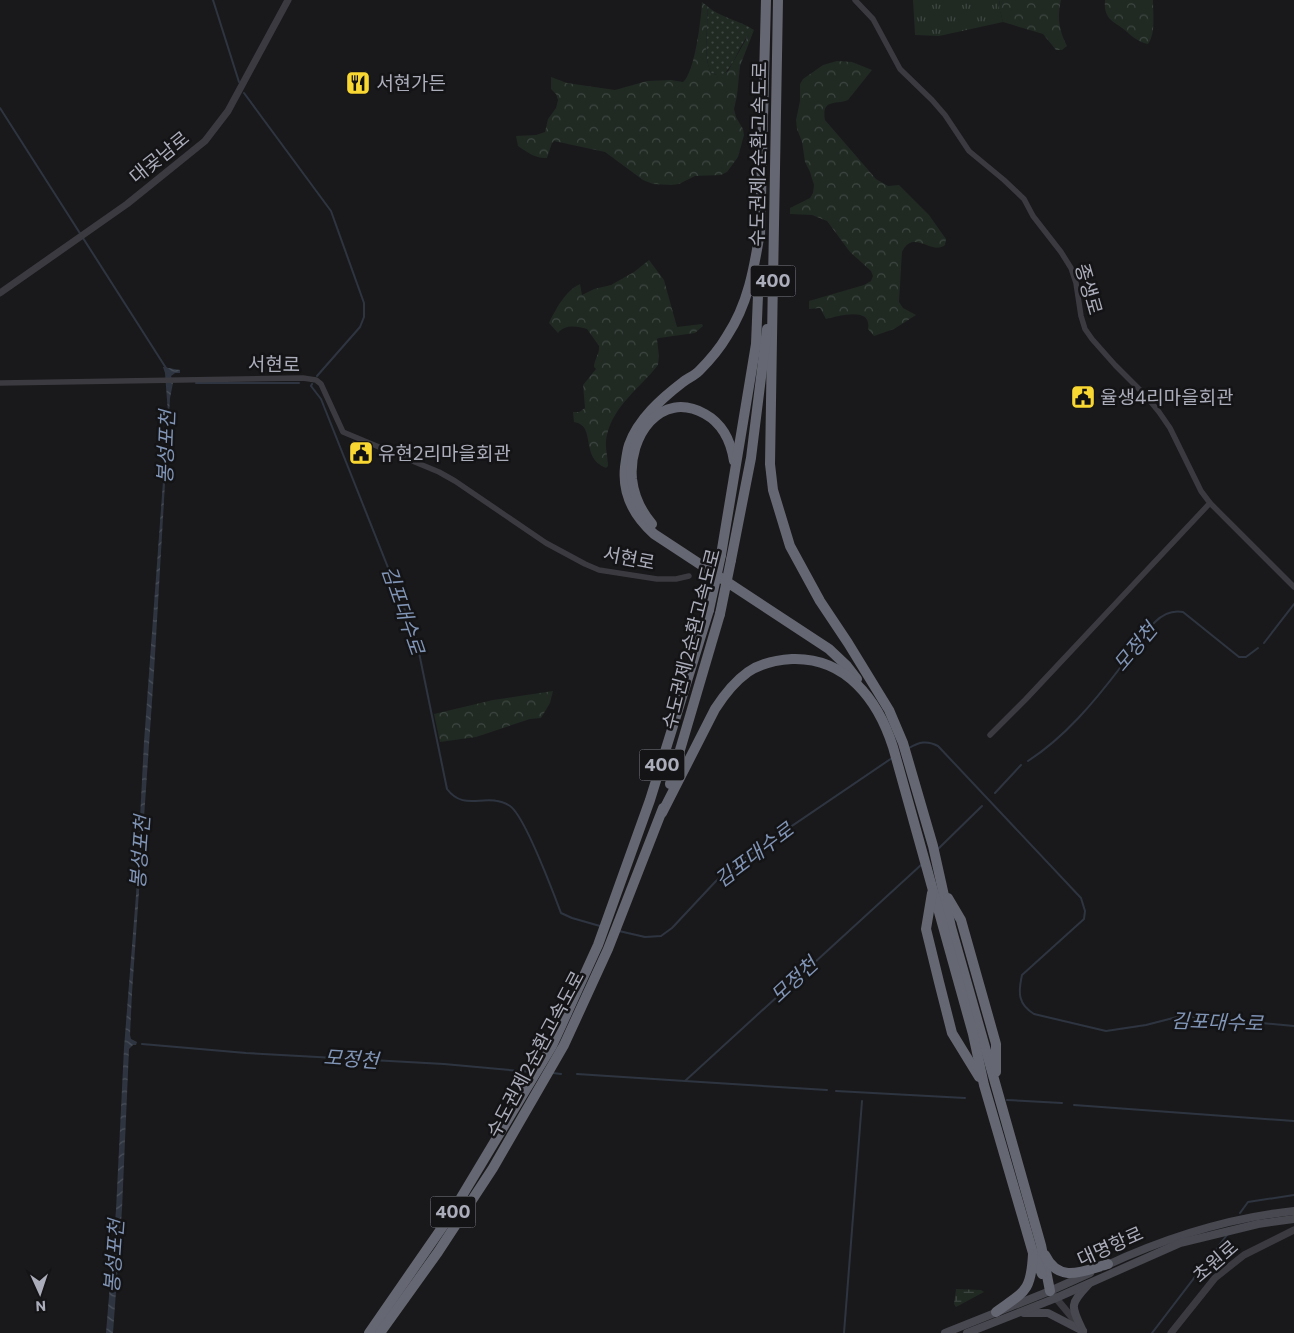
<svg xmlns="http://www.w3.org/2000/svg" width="1294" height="1333" viewBox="0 0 1294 1333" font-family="Commissioner,'Noto Sans KR',sans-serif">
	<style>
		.grass { fill: url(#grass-dots) }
		.forest { fill: url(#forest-crowns) }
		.wetland { fill: url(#wetland-marsh) }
		.park { fill: url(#park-tufts) }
		.water { fill: url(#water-waves) }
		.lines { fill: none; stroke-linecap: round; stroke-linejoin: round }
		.stream { stroke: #2e3540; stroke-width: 2 }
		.minor { stroke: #3a3a40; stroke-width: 5.5 }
		.tertiary { stroke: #3a3a40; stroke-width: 7 }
		.secondary { stroke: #474850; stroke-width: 8 }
		.motorway { stroke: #656772; stroke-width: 10 }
		.motorway-bridge { stroke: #656772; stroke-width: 10 }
		.labels { text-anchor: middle; stroke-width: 5; stroke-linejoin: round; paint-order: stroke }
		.shield { fill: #141416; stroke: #7e7f8a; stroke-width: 1 }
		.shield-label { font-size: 18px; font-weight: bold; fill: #abadbb }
		.poi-label { font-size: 19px; fill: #abadbb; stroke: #141416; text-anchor: start }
		.street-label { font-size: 19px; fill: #abadbb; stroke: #141416 }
		.water-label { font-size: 20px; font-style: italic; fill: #8195b7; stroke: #141416 }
	</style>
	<defs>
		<pattern id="grass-dots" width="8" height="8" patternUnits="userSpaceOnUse" patternTransform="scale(1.25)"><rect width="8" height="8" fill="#202a23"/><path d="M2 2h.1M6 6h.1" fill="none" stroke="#3e4641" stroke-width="1.8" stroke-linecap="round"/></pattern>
		<pattern id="forest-crowns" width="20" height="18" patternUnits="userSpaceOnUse" patternTransform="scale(1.25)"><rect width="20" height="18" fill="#202a23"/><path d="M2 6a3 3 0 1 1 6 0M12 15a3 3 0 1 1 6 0" fill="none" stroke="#3e4641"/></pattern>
		<pattern id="wetland-marsh" width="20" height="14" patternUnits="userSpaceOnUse" patternTransform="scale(1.25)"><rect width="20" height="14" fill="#202a23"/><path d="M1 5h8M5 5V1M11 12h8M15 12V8" fill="none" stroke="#3e4641"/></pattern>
		<pattern id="park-tufts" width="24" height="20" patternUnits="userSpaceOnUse" patternTransform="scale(1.25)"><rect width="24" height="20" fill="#202a23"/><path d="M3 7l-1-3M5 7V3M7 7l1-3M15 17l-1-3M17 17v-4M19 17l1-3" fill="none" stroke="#3e4641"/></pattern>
		<pattern id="water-waves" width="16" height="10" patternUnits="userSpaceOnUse" patternTransform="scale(1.25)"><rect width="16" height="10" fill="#2e3540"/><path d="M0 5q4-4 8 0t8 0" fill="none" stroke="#4a505a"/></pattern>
	</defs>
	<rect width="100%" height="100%" fill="#19191b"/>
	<!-- grass -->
	<path class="grass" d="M707,6C719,17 739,20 754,30C739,41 737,63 723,75H717L711,73C702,52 709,28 707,6Z"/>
	<!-- forest -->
	<g class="forest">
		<path d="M1000,0H1061C1057,18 1059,30 1067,46L1062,50H1056L1043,34L1003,22L999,7Z"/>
		<path d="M1105,0H1153C1153,13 1156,34 1148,44C1139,42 1134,38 1127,32C1115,21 1103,21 1105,0Z"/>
		<path d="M702,2L707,6C709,28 702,52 711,73C718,76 722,76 728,71L749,34L754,30L740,66L737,96L734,109L736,117L743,129L744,135L738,157L727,172L721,175L695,176L679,184L671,185L653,184L643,180L605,152L554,141L552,143L547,158C536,159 527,152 518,146L516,136L536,135L545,132L548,119L556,108L558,100L556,94L551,89V77L567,83L615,90L647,81L671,80L683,82C695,72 701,19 702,2Z"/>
		<path d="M837,61L852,62L872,70L848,100C837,105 821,98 825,120L876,179L888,186L899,185L929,215L946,239L945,245C932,256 913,228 902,252L899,302L903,308L916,315L894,329L874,336L868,329C872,306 839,316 826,319L820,308L809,309V301L864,285L871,281L873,276L871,271L850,252L827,221L812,215L790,214V208L810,198L813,193L814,185L810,172L805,162L802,142L797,129L796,120L800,101V84L803,79L823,65Z"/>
		<path d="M649,260L664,280L677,327L702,324L703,326L695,333L659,338L657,339L659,356L658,365C640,388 614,405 607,435C604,446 608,455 608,466L606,468C579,458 597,425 574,422L573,412H579L585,408L583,385L596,369L594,367C594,359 600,354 599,346L587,329C577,326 565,324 558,333L549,323C556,309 565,291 580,284L582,295L594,289L611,285L634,272Z"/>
		<polygon points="553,691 550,703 541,718 530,719 476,737 440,742 434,714 493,700"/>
	</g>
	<!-- wetland -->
	<polygon class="wetland" points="956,1289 981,1290 984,1292 956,1307 954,1304"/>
	<!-- park -->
	<polygon class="park" points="913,0 1000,0 999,7 1003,22 939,36 915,35"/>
	<!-- water -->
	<polygon class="water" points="163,367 180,370 180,373 175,373 171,376 173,383 170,398 154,672 132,993 130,1035 131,1039 137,1042 136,1045 133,1045 129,1049 122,1209 113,1333 106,1333 116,1210 124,1048 136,895 144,742 168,413 165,373"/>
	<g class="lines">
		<!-- stream -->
		<g class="stream">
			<polyline points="213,0 239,82"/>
			<polyline points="244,93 331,211 364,303 364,317 360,327 317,376"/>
			<polyline points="0,108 166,368"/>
			<polyline points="196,383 299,383"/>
			<path d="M312,384L311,386L321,399L416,638L447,789C465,813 486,791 510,806C525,816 553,892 561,913L572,918L600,926"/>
			<polyline points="1264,643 1294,604"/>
			<path d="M909,748C919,742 927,740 938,746L1081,898L1085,911L1084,919L1022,975C1018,993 1018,1004 1034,1014L1106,1031L1146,1025L1177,1017H1197L1294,1026"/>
			<path d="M1028,761C1065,737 1094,702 1120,668C1131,653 1142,635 1155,622C1163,614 1172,610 1183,612L1239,657H1246L1258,648"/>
			<polyline points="995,793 1021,765"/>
			<polyline points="937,850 982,806"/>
			<polyline points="619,931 645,937 661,936 672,928 716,881 755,851 892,758"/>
			<polyline points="142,1044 246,1053 444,1064 531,1072"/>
			<polyline points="553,1073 561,1074"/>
			<polyline points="577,1074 685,1081 921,865"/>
			<polyline points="685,1081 827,1090"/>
			<polyline points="836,1091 965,1098"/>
			<polyline points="1007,1100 1062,1103"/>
			<polyline points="1074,1105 1294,1121"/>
			<polyline points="1240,1213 1248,1202 1294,1195"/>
			<polyline points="844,1333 862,1101"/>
			<polyline points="1152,1333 1227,1235"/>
		</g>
		<!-- minor -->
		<g class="minor">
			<polyline points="855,0 873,19 900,69 932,100 945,115 969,151 1004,180 1024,199 1033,216 1061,252 1071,268 1076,283 1081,316 1085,329 1092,339 1115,365 1146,396 1159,412 1170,428 1201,491 1210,503 1294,587"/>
			<polyline points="0,383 303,378 316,380 321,384 343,432 439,472 455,481 546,543 585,564 599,570 657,579 676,579 689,576"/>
			<polyline points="990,735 1026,699 1210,503"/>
		</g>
		<!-- tertiary -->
		<g class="tertiary">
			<polyline points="0,293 127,204 205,141 228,111 288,0"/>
			<polyline points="1050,1291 1080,1327"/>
			<polyline points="1171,1333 1215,1278 1244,1255 1294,1230"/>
		</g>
		<!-- secondary -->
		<g class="secondary">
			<path d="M1105,1266C1165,1238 1228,1218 1294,1211"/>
			<polyline points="1024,1313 1048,1313 1083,1331"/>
			<path d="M1083,1331C1071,1306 1069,1305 1088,1285"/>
			<polyline points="945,1333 1050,1291 1090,1273"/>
			<polyline points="967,1333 1056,1298 1180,1243 1258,1224 1294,1219"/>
		</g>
		<!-- motorway -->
		<g class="motorway">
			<path d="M760,232C754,269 748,304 727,336C720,348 709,361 699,371C694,376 688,378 683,382C662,398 638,419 629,445C627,451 626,460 625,467C622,495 634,516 654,534L829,649L847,666L857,679"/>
			<polyline points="760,236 766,0"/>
			<polyline points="773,276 770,464 773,490 790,546 820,601 848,643 889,710 903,743 933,846 951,927 1041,1245 1050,1291"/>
			<polyline points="773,282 778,0"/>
			<path d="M652,524C641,511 634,496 632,479C628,437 660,389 705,414C723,424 731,442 734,461"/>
			<polyline points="721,555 756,344 759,271"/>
			<polyline points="731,560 751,458 767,329"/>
			<polyline points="670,784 720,614"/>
			<path d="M662,813L715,709C724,695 734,682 748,672C761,663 776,660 792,659C846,657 878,700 893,747L973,1034L984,1085L1033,1253L1042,1274"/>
			<polyline points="932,893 926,929 939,982 952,1033 979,1077"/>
			<polyline points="948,898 961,920 996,1044 996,1072"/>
			<path d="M1045,1255C1059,1284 1083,1271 1108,1264"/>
			<path d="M996,1312C1025,1291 1031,1292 1033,1254"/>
			<polyline points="369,1333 450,1216 552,1046 598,945 650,800 709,610"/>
			<polyline points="380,1333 438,1252 493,1168 564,1045 608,949 663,808"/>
		</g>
		<!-- motorway-bridge -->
		<g class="motorway-bridge">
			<polyline points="709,610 721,555"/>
			<polyline points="720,614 731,560"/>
		</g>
	</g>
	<!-- icons -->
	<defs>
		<symbol id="restaurant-square" viewBox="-11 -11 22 22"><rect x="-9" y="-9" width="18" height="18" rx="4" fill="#f9d733" stroke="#141416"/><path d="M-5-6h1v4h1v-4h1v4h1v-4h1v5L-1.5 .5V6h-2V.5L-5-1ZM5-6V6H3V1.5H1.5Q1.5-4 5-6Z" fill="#111"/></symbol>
		<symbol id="civic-square" viewBox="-11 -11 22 22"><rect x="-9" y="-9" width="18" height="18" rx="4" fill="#f9d733" stroke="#141416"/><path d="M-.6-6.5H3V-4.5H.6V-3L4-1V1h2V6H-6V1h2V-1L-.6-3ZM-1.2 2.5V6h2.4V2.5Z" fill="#111"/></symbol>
	</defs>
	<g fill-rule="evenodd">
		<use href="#restaurant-square" x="344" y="69" width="28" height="28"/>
		<use href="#civic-square" x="1069" y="383" width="28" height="28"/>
		<use href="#civic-square" x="347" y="439" width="28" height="28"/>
	</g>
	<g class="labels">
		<!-- shield labels -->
		<g class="shield">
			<rect x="750.5" y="265.5" width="45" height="31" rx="4"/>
			<rect x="639.5" y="749.5" width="45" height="31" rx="4"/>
			<rect x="430.5" y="1196.5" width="45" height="31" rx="4"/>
		</g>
		<g class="shield-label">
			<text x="773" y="287">400</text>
			<text x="662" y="771">400</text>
			<text x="453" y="1218">400</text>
		</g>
		<!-- poi labels -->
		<g class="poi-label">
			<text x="376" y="90">서현가든</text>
			<text x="1100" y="404">율생4리마을회관</text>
			<text x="378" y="460">유현2리마을회관</text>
		</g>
		<!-- street labels -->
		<g class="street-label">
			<text transform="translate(758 154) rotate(-89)" y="7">수도권제2순환고속도로</text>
			<text transform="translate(159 157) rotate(-39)" y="7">대곶남로</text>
			<text transform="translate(1089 289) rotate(74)" y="7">종생로</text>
			<text transform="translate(274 364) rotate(1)" y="7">서현로</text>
			<text transform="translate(629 558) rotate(11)" y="7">서현로</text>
			<text transform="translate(691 639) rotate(-76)" y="7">수도권제2순환고속도로</text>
			<text transform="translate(535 1054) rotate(-62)" y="7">수도권제2순환고속도로</text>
			<text transform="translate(1110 1246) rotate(-24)" y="7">대명항로</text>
			<text transform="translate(1215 1261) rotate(-41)" y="7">초원로</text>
		</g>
		<!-- water labels -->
		<g class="water-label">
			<text transform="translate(166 447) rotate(-88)" y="7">봉성포천</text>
			<text transform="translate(403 610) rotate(71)" y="7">김포대수로</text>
			<text transform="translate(1135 647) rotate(-50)" y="7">모정천</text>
			<text transform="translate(140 852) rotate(-86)" y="7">봉성포천</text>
			<text transform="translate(754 855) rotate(-37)" y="7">김포대수로</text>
			<text transform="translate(794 980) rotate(-43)" y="7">모정천</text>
			<text transform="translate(1217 1022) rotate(2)" y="7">김포대수로</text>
			<text transform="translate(351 1059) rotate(4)" y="7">모정천</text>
			<text transform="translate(114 1256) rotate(-86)" y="7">봉성포천</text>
		</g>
	</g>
	<!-- north arrow -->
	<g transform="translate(40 1293) rotate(177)" stroke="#141416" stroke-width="4" paint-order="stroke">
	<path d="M0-4L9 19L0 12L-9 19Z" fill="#abadbb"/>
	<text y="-8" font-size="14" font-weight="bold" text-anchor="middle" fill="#abadbb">N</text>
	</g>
</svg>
